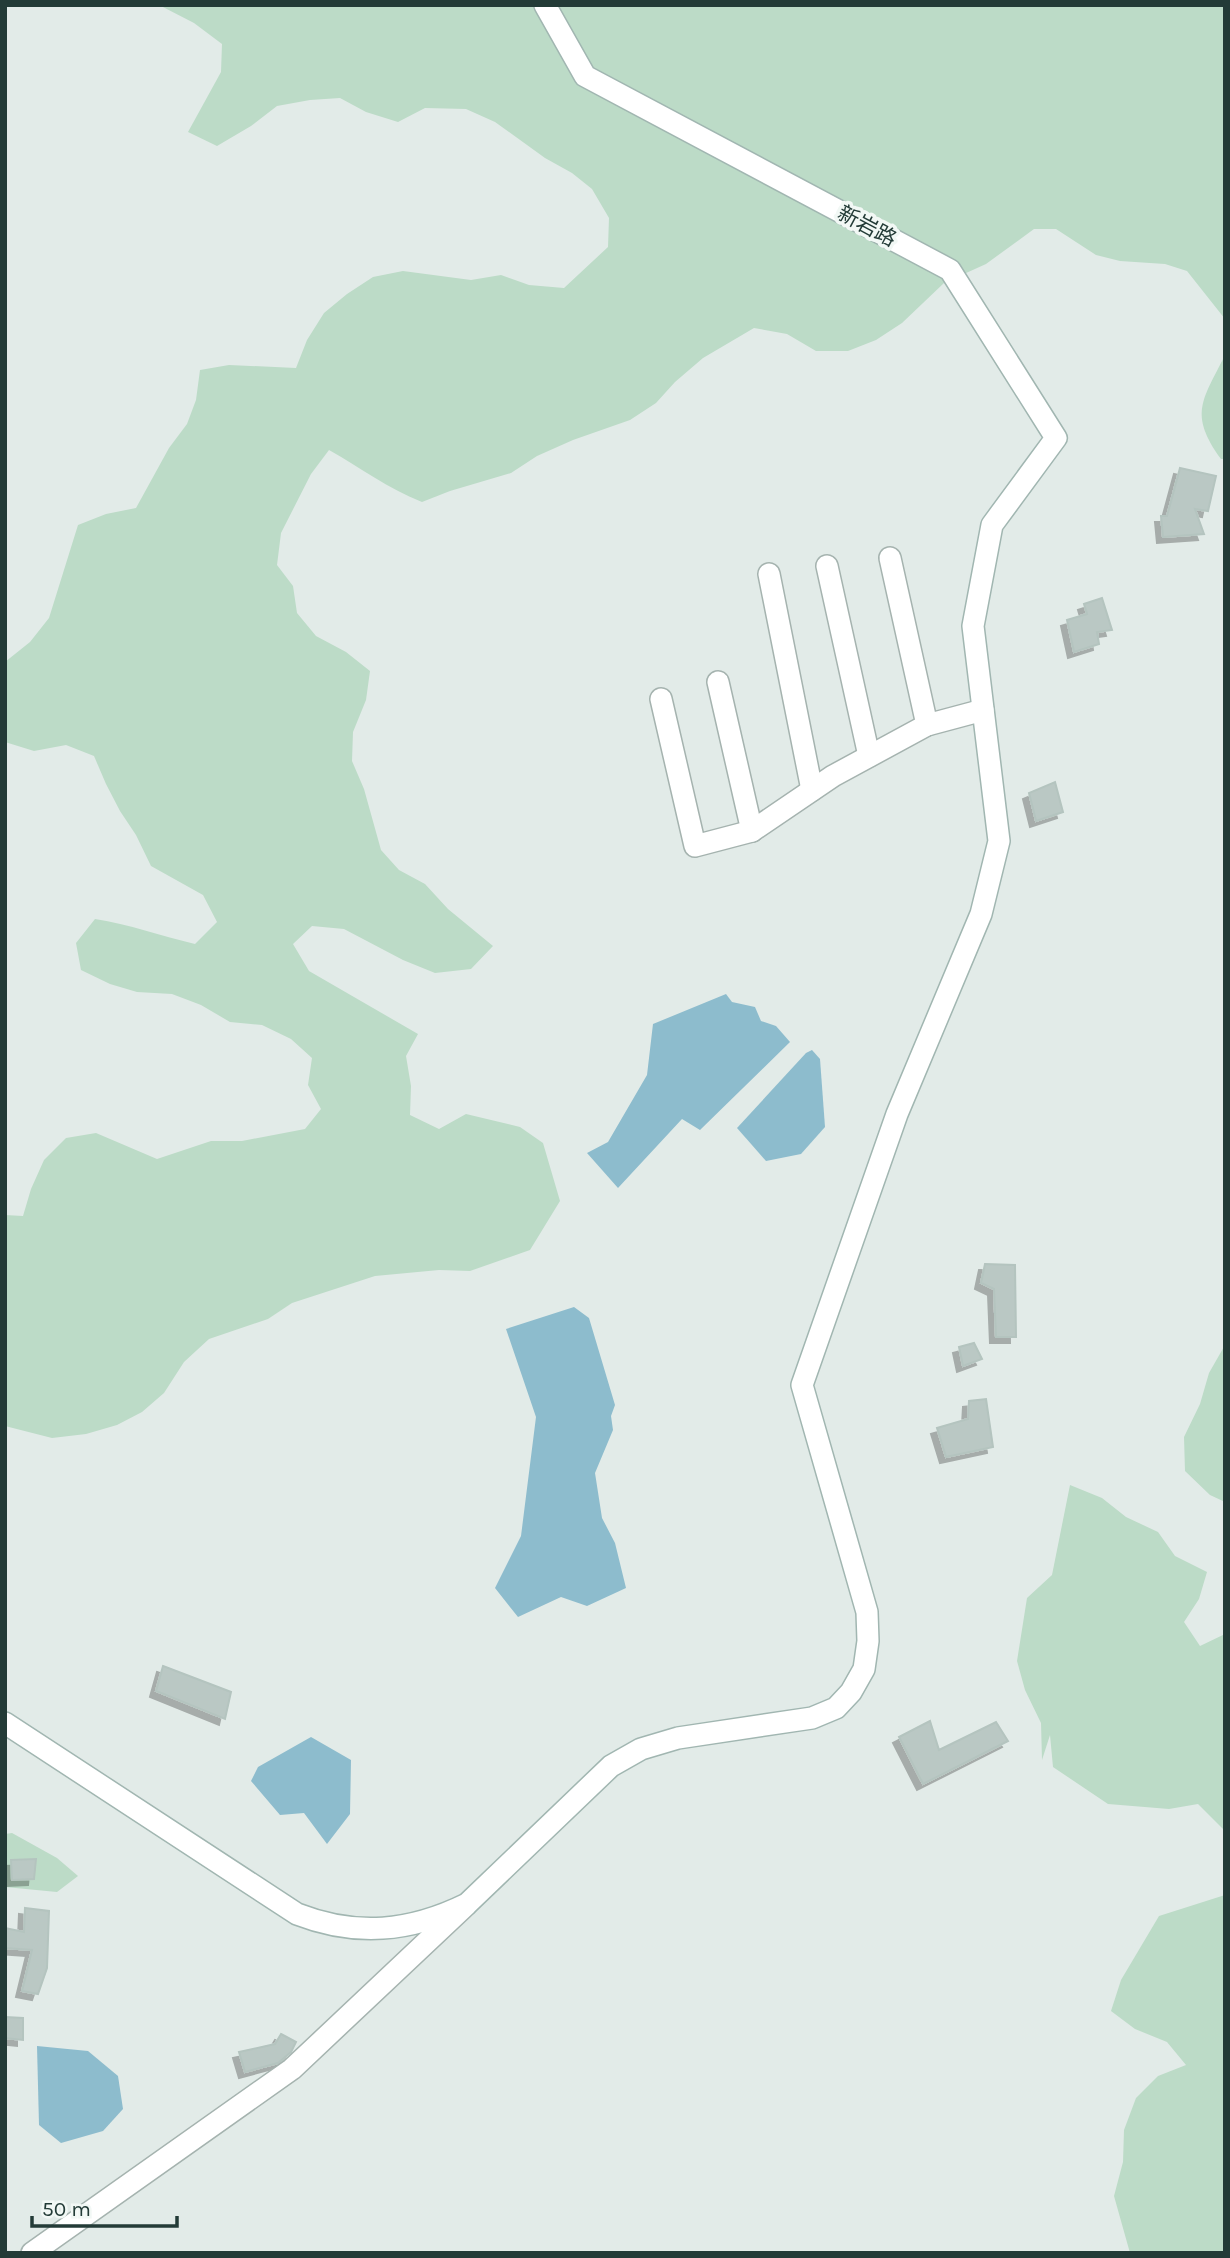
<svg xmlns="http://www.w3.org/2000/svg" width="1230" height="2258" viewBox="0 0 1230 2258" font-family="Karla,'Noto Sans SC',sans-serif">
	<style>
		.green { fill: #bcdbc7 }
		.water { fill: #8dbccd }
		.building { fill: #bac8c4; stroke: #b4c4bf; stroke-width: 2; filter: url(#shadow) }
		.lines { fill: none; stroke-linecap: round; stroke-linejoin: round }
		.street-casing { stroke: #a5b3af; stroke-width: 24 }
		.secondary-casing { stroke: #a1b6b1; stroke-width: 24 }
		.street { stroke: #fff; stroke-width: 21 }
		.secondary { stroke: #fff; stroke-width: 21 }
		.labels { text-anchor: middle; stroke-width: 7; stroke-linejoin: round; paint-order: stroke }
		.street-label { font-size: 21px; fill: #233b37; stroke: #f2f8f5 }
	</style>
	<defs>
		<filter id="shadow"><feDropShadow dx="-6" dy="6" stdDeviation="0" flood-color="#0004"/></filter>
	</defs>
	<rect width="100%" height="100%" fill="#e2ebe8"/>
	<!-- green -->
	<g class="green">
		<path d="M159,5H1225V319L1187,271L1165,264L1120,261L1096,255L1056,229H1034L986,264L944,283L902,323L876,340L848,351H816L787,334L754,328L703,358L675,382L656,403L630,420L573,440L537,456L511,473L450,491L422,502C387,488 361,468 329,450L311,474L281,533L277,565L293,586L297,613L316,636L346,652L370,671L366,700L353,732L352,761L364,789L381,850L399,870L425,884L448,909L493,946L471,969L435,973L403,960L344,929L312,926L293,944L309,971L418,1034L406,1056L411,1086L410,1115L439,1129L466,1114L520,1127L543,1143L560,1201L530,1250L470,1271L439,1270L375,1276L292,1303L268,1319L209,1339L184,1362L164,1393L142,1412L117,1425L86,1434L52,1438L5,1426V1215L23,1216L31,1189L44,1160L66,1138L96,1133L157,1159L211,1141H242L305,1129L321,1109L308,1085L312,1058L291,1039L262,1025L230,1022L201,1005L172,994L137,992L110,984L81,970L76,943L95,919C129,924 161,936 195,944L217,922L203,895L151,866L136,835L120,811L106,784L94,756L66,745L34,751L5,742V662L30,642L49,618L78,525L106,514L136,508L169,448L187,424L196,400L200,370L229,365L296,368L307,340L324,313L347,294L373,277L403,271L471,280L501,275L529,285L564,288L608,247L609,218L592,189L572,173L545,158L495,122L466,109L425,108L398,122L366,112L340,98L310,100L277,106L251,126L217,146L188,132L221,72L222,44L194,23Z"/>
		<path d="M1225,355V459H1221C1188,413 1203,400 1225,355Z"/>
		<polygon points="1225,1345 1225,1502 1210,1495 1185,1471 1184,1437 1200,1404 1209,1373"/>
		<polygon points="1070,1485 1102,1498 1126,1517 1158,1532 1175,1556 1207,1572 1199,1599 1184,1622 1200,1646 1225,1634 1225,1831 1198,1804 1169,1809 1108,1804 1053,1767 1050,1735 1042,1760 1041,1723 1025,1690 1017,1661 1027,1598 1052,1575"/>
		<polygon points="12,1833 57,1858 78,1876 57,1892 5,1887 5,1834"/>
		<polygon points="1225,1895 1225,2253 1130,2253 1114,2196 1123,2162 1124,2130 1136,2098 1158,2076 1186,2065 1167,2042 1135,2029 1111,2011 1121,1980 1159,1916"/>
	</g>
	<!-- water -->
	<g class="water">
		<polygon points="726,994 732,1002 755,1007 761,1021 776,1026 790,1042 700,1130 682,1119 618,1188 587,1153 608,1142 647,1075 653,1024"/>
		<polygon points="812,1050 820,1059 825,1127 801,1154 766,1161 737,1128 806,1053"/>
		<polygon points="574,1307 589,1318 615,1405 611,1416 613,1430 595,1473 602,1518 615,1543 626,1588 587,1606 561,1597 518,1617 495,1588 521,1536 536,1417 506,1329"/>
		<polygon points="311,1737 351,1760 350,1814 327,1844 304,1813 280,1815 251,1781 258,1767"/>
		<polygon points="37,2046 88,2051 118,2076 123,2109 103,2131 61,2143 39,2125"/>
	</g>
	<!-- building -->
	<g class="building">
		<polygon points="1180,468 1216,476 1208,511 1195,509 1204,534 1163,537 1161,516 1167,516"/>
		<polygon points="1102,598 1112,630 1097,632 1099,644 1074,652 1067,620 1087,614 1084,604"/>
		<polygon points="1055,782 1063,812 1036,821 1029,793"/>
		<polygon points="985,1264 1015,1265 1016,1337 996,1337 994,1289 981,1283"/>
		<polygon points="974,1343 982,1359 963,1366 959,1347"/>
		<polygon points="986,1399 993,1447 946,1457 937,1428 968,1419 969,1401"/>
		<polygon points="163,1666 231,1692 225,1719 156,1691"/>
		<polygon points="930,1721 939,1750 996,1722 1008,1741 923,1784 899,1737"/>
		<polygon points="36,1859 34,1879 12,1880 11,1860"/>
		<polygon points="25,1908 49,1911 47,1968 38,1994 22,1991 32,1950 5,1948 5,1928 24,1932"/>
		<polygon points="5,2017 23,2018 23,2040 5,2038"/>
		<polygon points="281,2034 296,2042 291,2052 278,2063 245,2072 239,2052 275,2044"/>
	</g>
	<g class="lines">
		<defs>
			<g id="street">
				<polyline points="890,558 927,725"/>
				<polyline points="827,566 869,756"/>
				<polyline points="769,574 812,790"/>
				<polyline points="718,682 752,831"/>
				<polyline points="661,699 695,846 752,831 833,776 927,725 983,710"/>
				<polyline points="32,2253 292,2069 466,1905"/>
			</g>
			<path id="secondary" d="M5,1723L297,1914C356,1937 410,1932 467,1904L611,1766L641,1749L678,1738L812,1718L836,1708L851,1692L864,1669L868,1641L867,1612L802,1385L897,1114L981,914L999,841L973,626L992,525L1056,438L950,270L585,76L545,5"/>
		</defs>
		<!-- street casing -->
		<use href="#street" class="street-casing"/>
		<!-- secondary casing -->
		<use href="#secondary" class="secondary-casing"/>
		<!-- street -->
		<use href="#street" class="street"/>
		<!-- secondary -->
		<use href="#secondary" class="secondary"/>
	</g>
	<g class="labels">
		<!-- street labels -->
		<g class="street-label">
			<text transform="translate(867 226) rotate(28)" y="7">新岩路</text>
		</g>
	</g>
	<!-- border -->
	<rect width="1230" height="2258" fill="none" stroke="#233b37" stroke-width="14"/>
	<!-- scale -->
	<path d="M32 2216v10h145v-10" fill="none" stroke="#233b37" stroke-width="3.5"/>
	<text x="42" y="2216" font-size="21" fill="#233b37" stroke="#f2f8f5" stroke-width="5" paint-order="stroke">50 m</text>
</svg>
